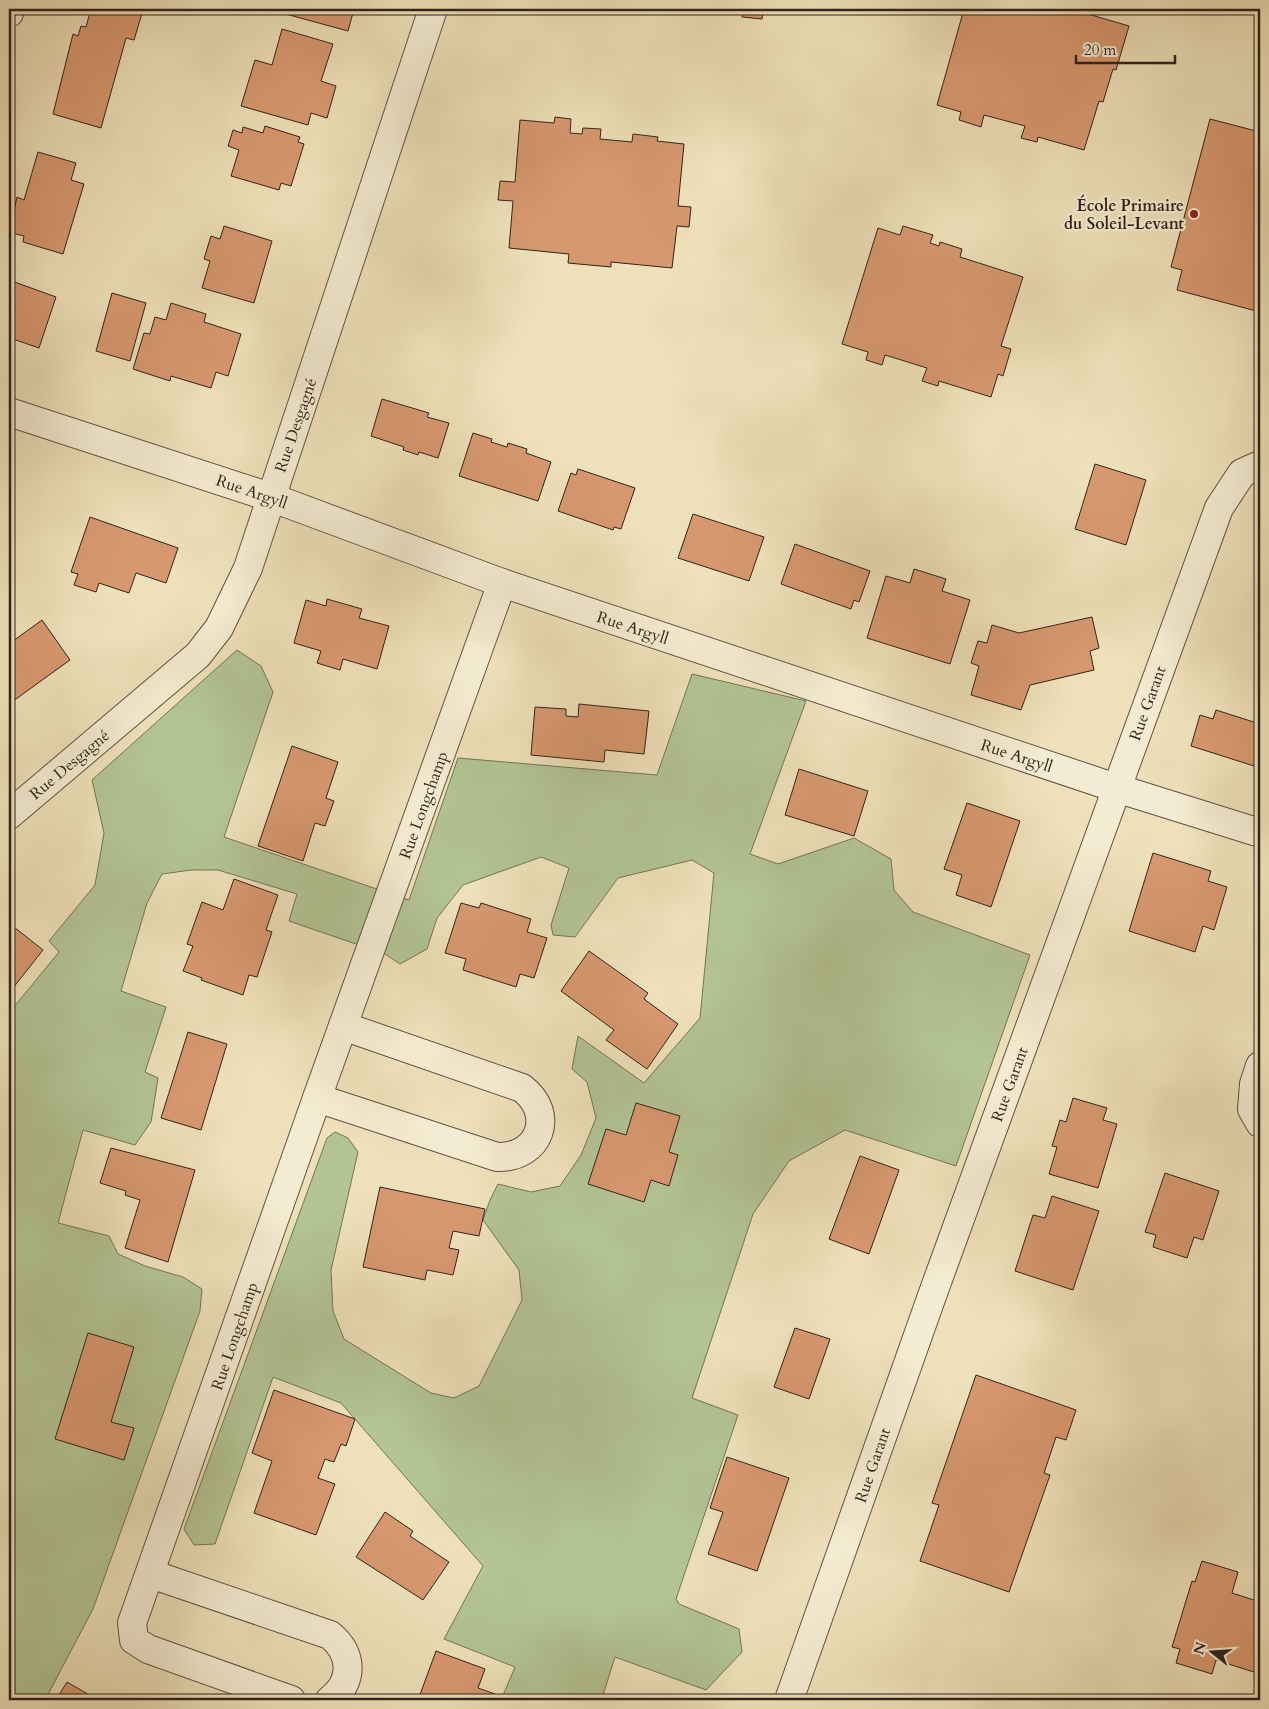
<svg xmlns="http://www.w3.org/2000/svg" width="1269" height="1709" viewBox="0 0 1269 1709" font-family="Cardo,serif">
	<style>
		.green { fill: #b3c495; stroke: #727458 }
		.building { fill: #d8986f; stroke: #30231b }
		.lines { fill: none; stroke-linecap: round; stroke-linejoin: round }
		.minor-casing { stroke: #605243; stroke-width: 30 }
		.minor { stroke: #f4ecd2; stroke-width: 28 }
		.poi-dot { fill: #8f2418; stroke: #f4ecd2; stroke-width: 2 }
		.labels { text-anchor: middle; stroke-width: 4.5; stroke-linejoin: round; paint-order: stroke }
		.poi-label { font-size: 16px; font-weight: bold; fill: #30231b; stroke: #f4ecd2; text-anchor: end }
		.street-label { font-size: 16px; fill: #30231b; stroke: #f4ecd2 }
	</style>
	<rect width="100%" height="100%" fill="#eee1ba"/>
	<filter id="stains"><feTurbulence type="fractalNoise" baseFrequency=".004" numOctaves="4"/><feColorMatrix values="0 0 0 0 .2 0 0 0 0 .09 0 0 0 0 .02 0 0 0 .5 -.17"/></filter>
	<radialGradient id="worn" r=".72"><stop offset=".6" stop-color="#630" stop-opacity="0"/><stop offset="1" stop-color="#630" stop-opacity=".3"/></radialGradient>
	<!-- green -->
	<polygon class="green" points="237,650 261,666 273,692 224,837 409,900 458,758 657,775 692,674 806,701 750,854 778,864 854,838 891,859 894,890 913,912 1030,955 956,1166 845,1130 789,1161 753,1214 692,1398 738,1415 676,1599 679,1604 739,1629 742,1652 706,1690 615,1657 603,1695 605,1700 501,1700 515,1667 444,1639 483,1566 341,1403 273,1377 215,1544 194,1545 184,1529 327,1138 335,1132 348,1138 358,1152 331,1270 333,1311 344,1339 431,1393 454,1398 479,1386 522,1300 519,1270 483,1220 490,1200 498,1184 531,1192 560,1186 581,1155 596,1118 587,1082 572,1069 578,1036 644,1083 700,1018 714,873 692,860 618,878 575,937 553,935 551,925 569,868 541,857 463,885 437,918 427,949 400,964 385,954 289,921 297,894 218,870 191,870 162,874 147,903 121,991 166,1007 145,1072 158,1078 151,1122 135,1145 83,1130 58,1223 109,1236 118,1254 145,1266 183,1277 202,1289 200,1311 93,1609 45,1700 9,1700 9,1148 11,1144 9,1013 59,952 49,941 95,885 104,833 92,780"/>
	<!-- building -->
	<g class="building">
		<polygon points="91,9 143,10 134,40 126,38 101,128 53,114 73,34 78,36 81,26 86,27"/>
		<polygon points="283,9 354,9 348,31 282,13"/>
		<polygon points="680,9 700,9 700,14 680,12"/>
		<polygon points="743,9 816,9 815,14 763,11 762,19 742,17"/>
		<polygon points="964,9 1071,9 1129,26 1116,70 1113,69 1103,102 1099,101 1084,150 1038,137 1037,142 1021,138 1025,126 984,115 981,127 959,120 961,112 937,105"/>
		<polygon points="282,29 333,44 321,81 336,86 327,118 311,113 308,125 241,106 255,60 272,65"/>
		<polygon points="555,117 571,119 570,133 582,134 583,128 601,129 600,139 632,142 633,134 658,137 657,141 684,144 678,206 691,207 689,227 677,226 672,268 611,262 611,267 568,263 569,254 509,248 513,201 498,200 500,181 515,182 520,120 554,123"/>
		<polygon points="1210,119 1260,132 1260,312 1177,290 1182,270 1171,267"/>
		<polygon points="265,126 300,137 298,142 304,144 291,186 281,183 279,190 231,176 239,150 228,146 233,130 242,133 243,127 263,133"/>
		<polygon points="38,152 76,163 71,180 84,184 63,254 23,242 24,236 9,232 17,197 24,200"/>
		<polygon points="224,226 272,241 254,303 202,288 210,261 204,259 211,236 220,239"/>
		<polygon points="903,226 933,235 930,243 939,246 940,242 962,249 960,257 1023,277 1001,346 1011,349 1003,376 998,374 991,397 939,381 938,386 922,381 927,368 885,355 882,365 866,360 868,352 842,344 878,228 900,235"/>
		<polygon points="9,280 56,297 39,348 13,339 11,347 9,347"/>
		<polygon points="112,293 146,303 130,361 96,351"/>
		<polygon points="171,303 206,314 204,322 241,334 228,376 216,372 211,388 171,376 170,381 133,369 144,333 150,334 155,317 166,320"/>
		<polygon points="382,399 429,413 427,417 449,423 438,458 419,452 418,455 403,450 404,447 371,436"/>
		<polygon points="473,433 492,439 491,442 507,447 508,443 527,449 526,453 551,462 538,501 459,476"/>
		<polygon points="1095,464 1146,480 1126,545 1075,529"/>
		<polygon points="578,469 635,488 621,529 614,527 613,530 558,511 571,473 576,475"/>
		<polygon points="693,514 764,537 749,581 678,558"/>
		<polygon points="90,517 178,548 166,583 136,573 129,593 99,583 96,592 74,585 78,574 71,572"/>
		<polygon points="795,544 870,571 859,602 854,600 851,609 781,584"/>
		<polygon points="914,569 946,579 942,591 970,600 950,664 867,638 886,576 910,583"/>
		<polygon points="327,599 362,609 359,618 389,626 377,669 343,659 340,670 317,663 321,651 294,643 306,600 326,606"/>
		<polygon points="1092,617 1099,648 1090,651 1094,670 1030,685 1021,710 971,695 979,666 971,663 978,641 987,643 992,625 1019,633"/>
		<polygon points="42,620 70,660 9,704 9,644"/>
		<polygon points="579,704 649,711 644,754 605,750 604,762 531,755 535,707 566,709 566,716 578,717"/>
		<polygon points="1216,710 1260,724 1260,747 1254,766 1191,746 1200,715 1213,719"/>
		<polygon points="292,746 338,762 326,798 334,801 325,826 315,823 303,861 258,846"/>
		<polygon points="799,769 868,791 854,836 785,815"/>
		<polygon points="967,803 1020,821 991,907 956,895 962,875 944,869"/>
		<polygon points="1153,853 1211,871 1208,881 1227,887 1214,930 1203,926 1195,952 1129,931"/>
		<polygon points="234,879 278,895 266,930 272,932 257,977 249,975 243,995 201,980 202,978 183,971 193,946 187,944 202,902 223,910"/>
		<polygon points="461,903 479,908 481,903 531,919 527,932 547,938 534,978 520,974 516,987 463,970 466,959 445,953"/>
		<polygon points="9,923 43,950 9,993"/>
		<polygon points="589,951 648,993 644,999 678,1024 647,1069 606,1040 614,1030 561,991"/>
		<polygon points="188,1032 227,1044 201,1130 161,1118"/>
		<polygon points="1073,1098 1107,1108 1103,1120 1117,1124 1098,1188 1049,1174 1057,1147 1052,1146 1060,1120 1066,1122"/>
		<polygon points="636,1103 680,1116 669,1152 678,1155 669,1186 651,1180 644,1202 588,1184 606,1129 626,1135"/>
		<polygon points="111,1148 195,1170 168,1262 125,1248 140,1200 125,1195 126,1191 100,1183"/>
		<polygon points="860,1156 899,1170 869,1254 829,1239"/>
		<polygon points="1165,1173 1219,1191 1203,1240 1194,1237 1187,1258 1153,1247 1156,1235 1145,1232"/>
		<polygon points="380,1187 485,1209 479,1236 453,1231 449,1248 459,1250 453,1275 427,1270 425,1280 363,1267"/>
		<polygon points="1052,1196 1099,1211 1073,1290 1015,1271 1033,1215 1045,1218"/>
		<polygon points="795,1328 830,1339 809,1399 774,1387"/>
		<polygon points="88,1333 134,1347 111,1422 134,1428 124,1460 55,1439"/>
		<polygon points="976,1375 1076,1410 1066,1440 1056,1437 1044,1473 1050,1475 1009,1592 920,1561 939,1505 932,1503"/>
		<polygon points="274,1390 355,1419 346,1446 341,1444 334,1462 325,1459 318,1478 335,1484 316,1535 254,1513 272,1461 252,1453"/>
		<polygon points="727,1457 789,1478 757,1571 708,1554 723,1512 710,1508"/>
		<polygon points="385,1512 413,1531 410,1536 449,1562 423,1600 356,1557"/>
		<polygon points="1202,1561 1238,1572 1232,1593 1260,1602 1260,1674 1216,1660 1212,1674 1176,1663 1180,1649 1172,1647 1192,1581 1195,1582"/>
		<polygon points="436,1651 485,1669 478,1688 495,1694 492,1700 418,1700"/>
		<polygon points="67,1682 98,1700 56,1700"/>
	</g>
	<g class="lines">
		<defs>
			<g id="minor">
				<polyline points="9,13 10,9"/>
				<polyline points="9,412 270,497 502,583 1116,788 1260,833"/>
				<polyline points="9,815 198,655 219,628 248,568 433,9"/>
				<polyline points="1260,1066 1254,1084 1252,1109 1260,1123"/>
				<path d="M317,1098L497,1157C540,1158 556,1114 522,1088L343,1026"/>
				<path d="M151,1574L330,1635C353,1654 354,1681 330,1700"/>
				<polyline points="291,1700 148,1649 134,1640 132,1623 317,1098 502,583"/>
				<polyline points="789,1700 933,1293 1219,508 1242,473 1260,465"/>
			</g>
		</defs>
		<!-- minor casing -->
		<use href="#minor" class="minor-casing"/>
		<!-- minor -->
		<use href="#minor" class="minor"/>
	</g>
	<!-- markers -->
	<circle class="poi-dot" cx="1194" cy="214" r="5"/>
	<g class="labels">
		<!-- poi labels -->
		<g class="poi-label">
			<text x="1184" y="211">École Primaire<tspan x="1184" dy="18">du Soleil-Levant</tspan></text>
		</g>
		<!-- street labels -->
		<g class="street-label">
			<text transform="translate(295 425) rotate(-71)" y="6">Rue Desgagné</text>
			<text transform="translate(252 491) rotate(19)" y="6">Rue Argyll</text>
			<text transform="translate(633 627) rotate(18)" y="6">Rue Argyll</text>
			<text transform="translate(1147 703) rotate(-70)" y="6">Rue Garant</text>
			<text transform="translate(1017 755) rotate(18)" y="6">Rue Argyll</text>
			<text transform="translate(69 764) rotate(-40)" y="6">Rue Desgagné</text>
			<text transform="translate(423 805) rotate(-70)" y="6">Rue Longchamp</text>
			<text transform="translate(1009 1084) rotate(-70)" y="6">Rue Garant</text>
			<text transform="translate(234 1336) rotate(-71)" y="6">Rue Longchamp</text>
			<text transform="translate(872 1465) rotate(-71)" y="6">Rue Garant</text>
		</g>
	</g>
	<!-- margin -->
	<rect width="1269" height="1709" fill="none" stroke="#eee1ba" stroke-width="30"/>
	<rect x="10" y="10" width="1249" height="1689" fill="none" stroke="#30231b" stroke-width="2.5"/>
	<rect x="15" y="15" width="1239" height="1679" fill="none" stroke="#30231b"/>
	<!-- north arrow -->
	<g transform="translate(1212 1652) rotate(287)" stroke="#f4ecd2" stroke-width="4" paint-order="stroke">
	<path d="M0-4L9 19L0 12L-9 19Z" fill="#30231b"/>
	<text y="-8" font-size="14" font-weight="bold" text-anchor="middle" fill="#30231b">N</text>
	</g>
	<!-- scale -->
	<path d="M1076 55v8h99v-8" fill="none" stroke="#30231b" stroke-width="2.5"/>
	<text x="1084" y="55" font-size="15" fill="#30231b" stroke="#f4ecd2" stroke-width="4" paint-order="stroke">20 m</text>
	<rect width="100%" height="100%" filter="url(#stains)"/>
	<rect width="100%" height="100%" fill="url(#worn)"/>
</svg>
